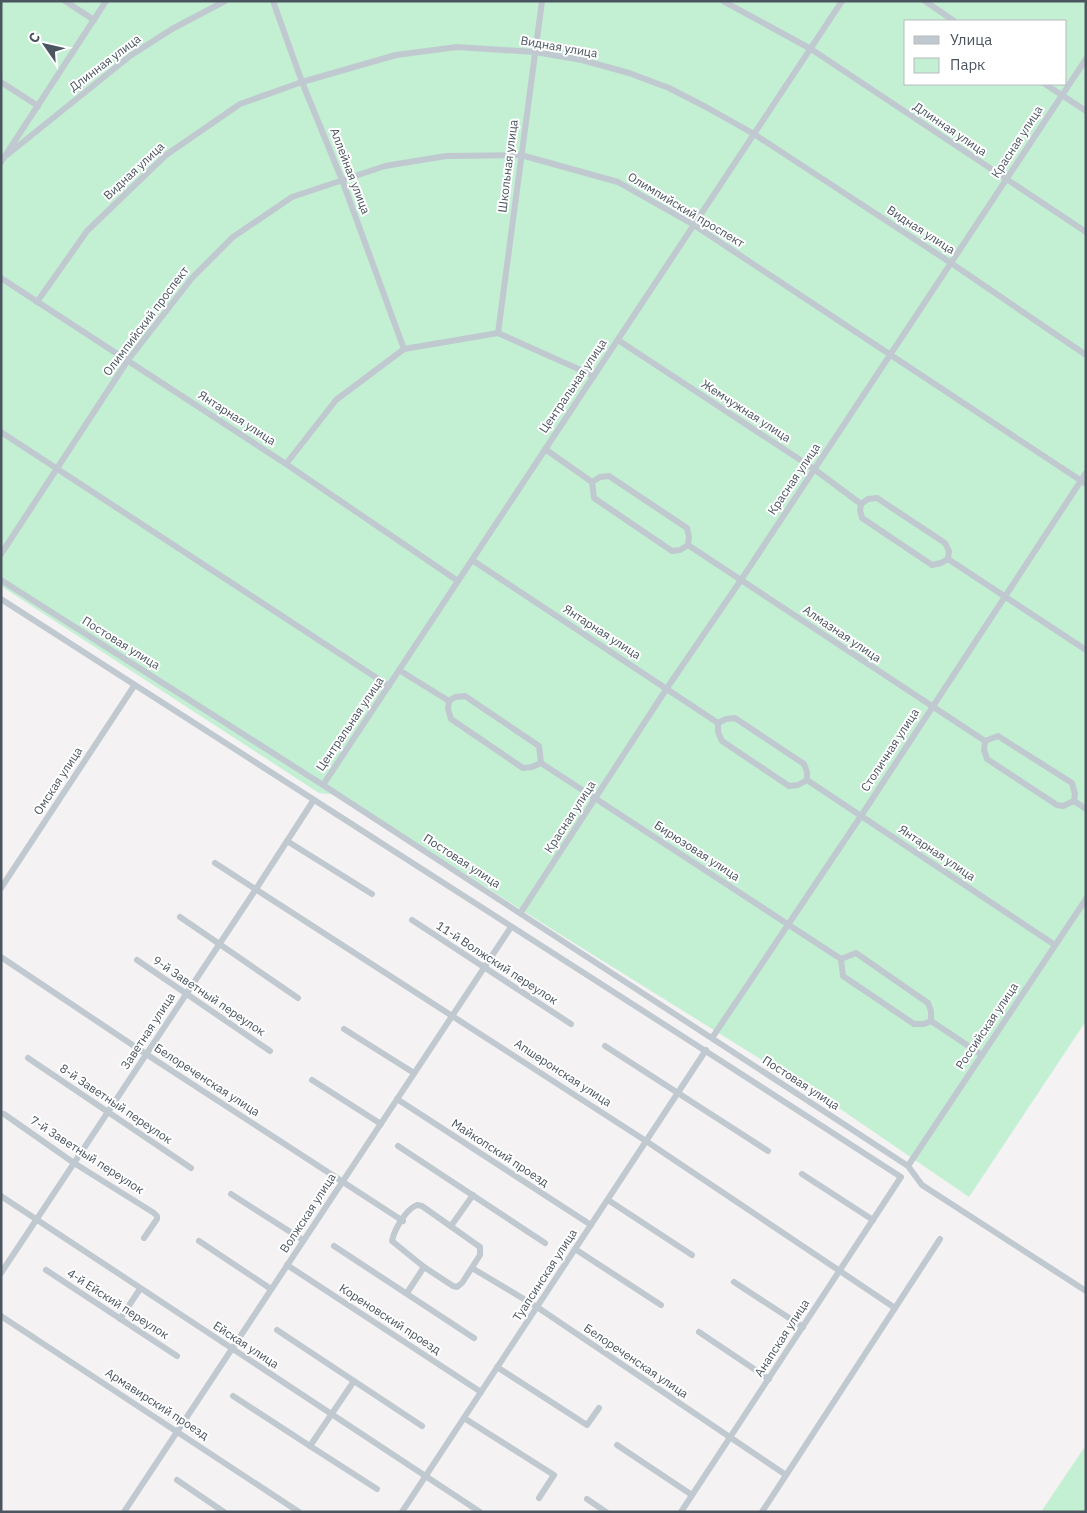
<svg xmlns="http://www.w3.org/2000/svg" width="1087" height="1513" viewBox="0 0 1087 1513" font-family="'IBM Plex Sans',sans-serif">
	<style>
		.green { fill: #c3efd3; fill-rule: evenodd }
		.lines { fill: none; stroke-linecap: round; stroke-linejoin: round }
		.minor { stroke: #c0c9d0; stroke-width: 6 }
		.labels { text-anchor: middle; stroke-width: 4; stroke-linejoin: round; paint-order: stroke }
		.street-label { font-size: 12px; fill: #4a555f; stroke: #fff }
	</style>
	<rect width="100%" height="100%" fill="#f4f2f2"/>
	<!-- green -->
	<g class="green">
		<path d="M1,1H1086V1021L969,1197L836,1106L566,938L341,795L319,793L1,586ZM906,21H1066V84H906Z"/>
		<polygon points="1086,1445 1086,1512 1041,1512"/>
	</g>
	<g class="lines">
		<!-- minor -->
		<g class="minor">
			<polyline points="65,1 94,20"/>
			<polyline points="273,1 302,82 342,180 404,349"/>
			<polyline points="723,1 811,49 1086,232"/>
			<polyline points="925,1 954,21"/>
			<polyline points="1,82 38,106"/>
			<polyline points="1045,84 1086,111"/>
			<polyline points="7,155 130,56 172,29 225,1"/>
			<polyline points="1,162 106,1"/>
			<polyline points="1,278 286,464 458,581"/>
			<polyline points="37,302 87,231 166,155 240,104 302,82 396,55 457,47 535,52 582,60 629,73 669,88 706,107 754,134 951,263 1086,355"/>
			<polyline points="498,333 542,1"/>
			<polyline points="618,340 814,469 861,504 868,499 877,498 945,543 949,551 948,559 1086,650"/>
			<polyline points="1,432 389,686"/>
			<polyline points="545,449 592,482 600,477 609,476 687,528 689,537 688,545 985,741 998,736 1072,783 1075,794 1074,801 1086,809"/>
			<polyline points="286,464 336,400 404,349 498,333 594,376"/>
			<polyline points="592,482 594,498 672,551 680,550 688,545"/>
			<polyline points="861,504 860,510 862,518 932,565 941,563 948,559"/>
			<polyline points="1,554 128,360 192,278 233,237 292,197 385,166 446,156 521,155 618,182 694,225 1086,484"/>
			<polyline points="472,560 718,723 718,732 722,741 789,786 798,785 807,780 1055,945"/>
			<polyline points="1,580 323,785 908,1166 922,1185 1086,1291"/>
			<path d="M1,599C300,794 602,983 901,1177L681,1512"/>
			<polyline points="399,670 449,701 448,709 451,719 523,768 532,767 541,763 841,959 856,953 928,1003 931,1011 931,1021 982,1055"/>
			<polyline points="449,701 455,697 465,696 539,746 541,763"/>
			<polyline points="718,723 726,719 735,718 804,764 807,772 807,780"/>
			<polyline points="985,741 984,750 987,759 1057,805 1063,806 1074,801"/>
			<polyline points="323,785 842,1"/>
			<polyline points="287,841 372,894"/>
			<polyline points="215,863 646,1141 895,1308"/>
			<polyline points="1,888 134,686"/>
			<polyline points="521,912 667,688 741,580 1086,59"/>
			<polyline points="180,917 298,998"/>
			<polyline points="412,920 571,1024"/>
			<polyline points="1,957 146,1054 403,1221"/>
			<polyline points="841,959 843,976 914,1024 924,1024 931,1021"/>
			<polyline points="137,960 270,1051"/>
			<polyline points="344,1029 414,1073"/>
			<polyline points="712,1038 861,816 1086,473"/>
			<polyline points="605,1046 768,1151"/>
			<polyline points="28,1058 191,1168"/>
			<polyline points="312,1080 381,1124"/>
			<polyline points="397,1099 591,1225"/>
			<polyline points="4,1114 74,1163 154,1213 157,1216 157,1219 144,1238"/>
			<polyline points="398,1146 545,1243"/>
			<polyline points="908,1166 1086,899"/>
			<polyline points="802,1174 873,1220"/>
			<polyline points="231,1194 303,1240"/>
			<polyline points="1,1196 480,1512"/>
			<polyline points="608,1200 692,1255"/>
			<path d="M417,1205L422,1206L480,1247V1255L462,1283L457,1287L453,1286L424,1267L392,1241C394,1230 406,1209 417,1205Z"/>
			<polyline points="451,1226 473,1195"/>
			<polyline points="199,1241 271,1289"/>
			<polyline points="334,1246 474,1338"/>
			<polyline points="575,1249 661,1305"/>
			<polyline points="287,1265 481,1392"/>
			<polyline points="472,1268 537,1307 786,1475"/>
			<polyline points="46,1270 177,1356"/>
			<polyline points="1,1273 256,889 313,801"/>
			<polyline points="734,1282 803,1327"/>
			<polyline points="407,1293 424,1267"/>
			<polyline points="1,1316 299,1512"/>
			<polyline points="120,1319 140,1289"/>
			<polyline points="277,1330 354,1381 310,1446 377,1489"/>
			<polyline points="699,1332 769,1379"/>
			<polyline points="497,1367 587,1425 599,1408"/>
			<polyline points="354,1381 422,1426"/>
			<polyline points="233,1396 310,1446"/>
			<polyline points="464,1418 554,1475 539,1498"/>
			<polyline points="617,1445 692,1495"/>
			<polyline points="177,1480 224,1512"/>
			<polyline points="587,1499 606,1512"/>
			<polyline points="124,1512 511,927"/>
			<polyline points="402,1512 706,1050"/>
			<polyline points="762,1512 940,1239"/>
		</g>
	</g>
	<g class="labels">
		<!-- street labels -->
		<g class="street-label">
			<text transform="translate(559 47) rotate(10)" y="4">Видная улица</text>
			<text transform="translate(105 63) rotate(-37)" y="4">Длинная улица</text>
			<text transform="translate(950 129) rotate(34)" y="4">Длинная улица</text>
			<text transform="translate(1017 142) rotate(-57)" y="4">Красная улица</text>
			<text transform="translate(508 166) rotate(-83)" y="4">Школьная улица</text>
			<text transform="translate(134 171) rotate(-43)" y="4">Видная улица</text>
			<text transform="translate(350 171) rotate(69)" y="4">Аллейная улица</text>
			<text transform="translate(686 210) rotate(31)" y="4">Олимпийский проспект</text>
			<text transform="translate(921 230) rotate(33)" y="4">Видная улица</text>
			<text transform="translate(146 321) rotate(-53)" y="4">Олимпийский проспект</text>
			<text transform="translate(573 386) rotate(-56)" y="4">Центральная улица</text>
			<text transform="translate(746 411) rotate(33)" y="4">Жемчужная улица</text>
			<text transform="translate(237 418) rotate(33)" y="4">Янтарная улица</text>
			<text transform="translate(794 479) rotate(-56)" y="4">Красная улица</text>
			<text transform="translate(602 632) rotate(33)" y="4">Янтарная улица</text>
			<text transform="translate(842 634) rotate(34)" y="4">Алмазная улица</text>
			<text transform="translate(121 643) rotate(32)" y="4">Постовая улица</text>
			<text transform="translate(350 724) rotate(-56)" y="4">Центральная улица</text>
			<text transform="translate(890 750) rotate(-57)" y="4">Столичная улица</text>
			<text transform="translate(58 781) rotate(-57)" y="4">Омская улица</text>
			<text transform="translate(570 817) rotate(-57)" y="4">Красная улица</text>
			<text transform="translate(697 851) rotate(33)" y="4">Бирюзовая улица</text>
			<text transform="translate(937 853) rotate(34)" y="4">Янтарная улица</text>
			<text transform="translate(462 861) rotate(33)" y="4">Постовая улица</text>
			<text transform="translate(497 963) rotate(33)" y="4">11-й Волжский переулок</text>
			<text transform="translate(209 996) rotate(34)" y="4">9-й Заветный переулок</text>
			<text transform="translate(987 1026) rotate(-56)" y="4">Российская улица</text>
			<text transform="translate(148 1031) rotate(-57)" y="4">Заветная улица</text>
			<text transform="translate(563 1073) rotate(33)" y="4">Апшеронская улица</text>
			<text transform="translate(207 1080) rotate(33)" y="4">Белореченская улица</text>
			<text transform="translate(801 1083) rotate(33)" y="4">Постовая улица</text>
			<text transform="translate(116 1104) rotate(34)" y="4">8-й Заветный переулок</text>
			<text transform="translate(500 1153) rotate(33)" y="4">Майкопский проезд</text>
			<text transform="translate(87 1155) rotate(33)" y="4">7-й Заветный переулок</text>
			<text transform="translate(308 1213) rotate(-57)" y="4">Волжская улица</text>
			<text transform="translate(545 1275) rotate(-57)" y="4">Туапсинская улица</text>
			<text transform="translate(118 1304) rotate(33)" y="4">4-й Ейский переулок</text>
			<text transform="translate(390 1319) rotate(33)" y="4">Кореновский проезд</text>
			<text transform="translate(782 1338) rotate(-57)" y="4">Анапская улица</text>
			<text transform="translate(246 1345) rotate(33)" y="4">Ейская улица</text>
			<text transform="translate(636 1361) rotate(34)" y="4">Белореченская улица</text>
			<text transform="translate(157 1404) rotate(33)" y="4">Армавирский проезд</text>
		</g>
	</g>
	<!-- border -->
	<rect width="1087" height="1513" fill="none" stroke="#4a555f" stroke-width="5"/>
	<!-- legend -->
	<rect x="904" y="20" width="162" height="65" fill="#ffffff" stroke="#b7bbbf"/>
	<rect x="914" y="36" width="25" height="8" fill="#c0c9d0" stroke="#b7bbbf"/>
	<text x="950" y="45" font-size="15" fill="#4a555f">Улица</text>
	<rect x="914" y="58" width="25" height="15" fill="#c3efd3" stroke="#b7bbbf"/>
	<text x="950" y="70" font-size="15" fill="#4a555f">Парк</text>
	<!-- north arrow -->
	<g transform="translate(45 45) rotate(304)" stroke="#ffffff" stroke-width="4" paint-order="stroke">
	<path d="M0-4L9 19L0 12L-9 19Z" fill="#4a555f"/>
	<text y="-8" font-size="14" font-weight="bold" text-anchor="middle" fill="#4a555f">С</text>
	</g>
</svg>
